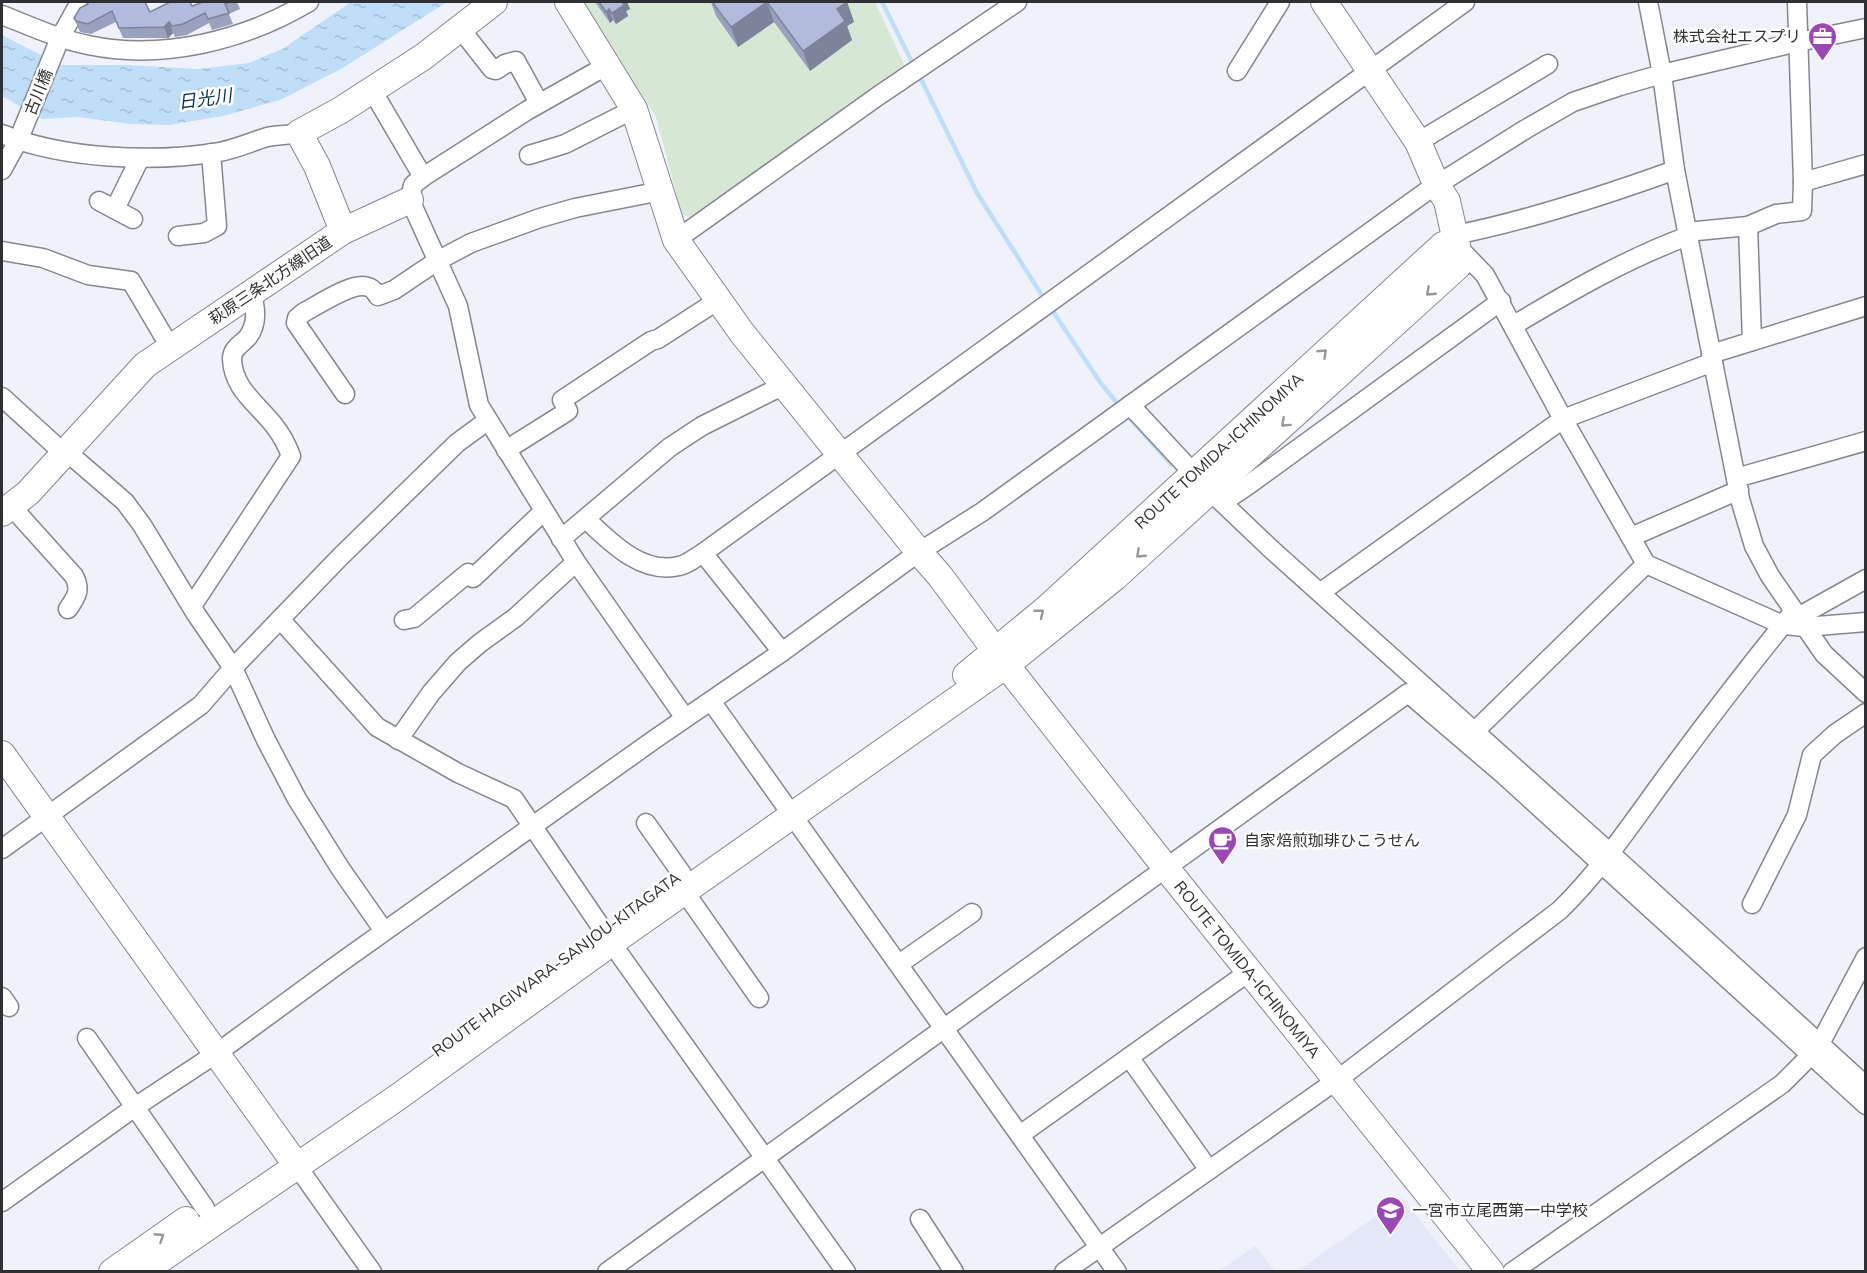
<svg xmlns="http://www.w3.org/2000/svg" width="1867" height="1273" viewBox="0 0 1867 1273" font-family="Mulish,'Noto Sans JP',sans-serif">
	<style>
		.built { fill: #e3e7f7 }
		.park { fill: #d6e8d3 }
		.water { fill: url(#water-ripples) }
		.lines { fill: none; stroke-linecap: round; stroke-linejoin: round }
		.stream { stroke: #bfdef7; stroke-width: 4.5 }
		.street-casing { stroke: #85878f; stroke-width: 21 }
		.secondary-casing { stroke: #85878f; stroke-width: 28 }
		.street { stroke: #fff; stroke-width: 18 }
		.secondary { stroke: #fff; stroke-width: 26 }
		.wall { fill: #9aa1bd }
		.shaded-wall { fill: #7d839a }
		.building { fill: #b3bbdc; stroke: #7d839a; stroke-width: 1.5 }
		.oneway { stroke: #979899 }
		.labels { text-anchor: middle; stroke-width: 5; stroke-linejoin: round; paint-order: stroke }
		.poi-label { font-size: 16px; fill: #2f3033; stroke: #fff; text-anchor: start }
		.street-label { font-size: 16px; fill: #2f3033; stroke: #fff }
		.water-label { font-size: 18px; font-style: italic; fill: #003556; stroke: #fff }
	</style>
	<defs>
		<pattern id="water-ripples" width="26" height="14" patternUnits="userSpaceOnUse" patternTransform="scale(1.5)"><rect width="26" height="14" fill="#bfdef7"/><path d="M2 4q2-2 4 0t4 0M15 11q2-2 4 0t4 0" fill="none" stroke="#a4bfd4"/></pattern>
	</defs>
	<rect width="100%" height="100%" fill="#f0f2fb"/>
	<!-- built -->
	<g class="built">
		<polygon points="1402,1198 1460,1271 1297,1271"/>
		<polygon points="1255,1246 1275,1271 1219,1271"/>
	</g>
	<!-- park -->
	<polygon class="park" points="584,2 875,2 905,66 690,217 682,215 656,117"/>
	<!-- water -->
	<polygon class="water" points="351,2 447,2 341,69 280,100 223,116 169,125 131,124 77,117 42,119 2,96 2,35 60,65 127,65 198,69 249,63 284,48"/>
	<g class="lines">
		<!-- stream -->
		<g class="stream">
			<polyline points="882,2 915,68"/>
			<polyline points="919,75 977,193 1045,300"/>
			<polyline points="1050,307 1100,382 1121,408"/>
			<polyline points="1126,414 1171,464"/>
		</g>
		<defs>
			<g id="street">
				<polyline points="1648,2 1662,74 1675,170 1740,499 1754,546 1770,576 1824,654 1866,693"/>
				<path d="M2,15C30,26 58,39 88,45C163,61 245,40 309,2"/>
				<polyline points="459,27 492,69 496,70 505,64 516,61 539,103"/>
				<polyline points="1237,71 1280,2"/>
				<polyline points="372,90 423,177 413,185 410,200 458,306 479,405 576,562 685,718"/>
				<path d="M2,134C63,159 154,163 219,152C236,149 251,142 267,137C278,135 289,135 299,133"/>
				<polyline points="1418,142 1548,64"/>
				<polyline points="529,155 565,144 634,109"/>
				<polyline points="2,170 18,141 60,38 80,2"/>
				<polyline points="423,177 528,110 606,66"/>
				<polyline points="1803,182 1866,164"/>
				<polyline points="99,201 133,219"/>
				<polyline points="115,209 140,158"/>
				<polyline points="1748,226 1752,341"/>
				<polyline points="1687,232 1748,226 1776,214 1802,211 1803,182 1797,2"/>
				<path d="M1455,235C1530,220 1603,196 1675,170"/>
				<polyline points="178,236 204,233 217,226 211,153"/>
				<polyline points="676,240 878,96 1017,2"/>
				<polyline points="1457,246 1485,275 1563,419 1646,564 1783,625 1805,627 1866,622"/>
				<polyline points="2,251 43,258 88,275 131,281 170,347"/>
				<path d="M1514,325C1571,291 1626,259 1688,236"/>
				<polyline points="1711,354 1866,306"/>
				<path d="M345,394L296,323L297,318L303,313C318,305 353,281 368,287C373,288 375,292 378,296L394,290L437,261L471,243L540,218L575,208L661,191"/>
				<polyline points="2,397 58,448 67,452 125,502 142,525 196,614 233,668 266,740 297,799 340,868 384,931"/>
				<polyline points="1130,405 1209,490 1271,549 1609,852 1866,1086"/>
				<polyline points="506,450 568,411 562,400 651,341 658,339 717,301"/>
				<polyline points="1736,478 1866,441"/>
				<polyline points="1223,502 1247,486 1501,301"/>
				<path d="M11,506L74,576C81,590 77,596 68,609"/>
				<path d="M586,519C610,542 642,575 679,566C687,565 696,557 703,553L1465,2"/>
				<polyline points="1631,537 1739,490"/>
				<polyline points="561,539 670,447 702,426 784,385"/>
				<polyline points="703,553 782,652"/>
				<polyline points="1321,592 1563,419 1713,362"/>
				<path d="M192,606L291,456C287,445 281,434 273,424C256,403 233,388 232,359C232,348 242,344 248,337C258,323 256,308 251,292"/>
				<polyline points="1798,617 1866,579"/>
				<polyline points="280,619 377,727 458,773 514,799 620,955 846,1272"/>
				<polyline points="404,620 414,618 468,573 473,578 544,511"/>
				<polyline points="711,701 1117,1272"/>
				<polyline points="1475,731 1646,564"/>
				<polyline points="398,740 431,693 458,662 480,643 516,617 576,562"/>
				<polyline points="646,823 682,874"/>
				<polyline points="2,849 201,705 233,668 340,557 457,443 487,421"/>
				<polyline points="684,891 759,998"/>
				<polyline points="1752,904 1797,815 1812,755 1835,734 1866,713"/>
				<polyline points="899,964 972,913"/>
				<polyline points="2,997 9,1007"/>
				<polyline points="87,1038 205,1208"/>
				<polyline points="1129,1057 1209,1170"/>
				<polyline points="1020,1135 1250,971"/>
				<polyline points="297,1166 372,1272"/>
				<polyline points="2,1202 135,1107 217,1053 340,963 655,739 782,652 919,552 982,512 1427,191 1526,129 1573,102 1620,86 1662,74 1798,42 1866,28"/>
				<polyline points="920,1219 954,1272"/>
				<polyline points="607,1272 1408,693 1504,775 1866,1105"/>
				<path d="M1064,1272L1337,1080L1560,910C1600,871 1632,823 1665,778C1707,721 1750,665 1794,611"/>
				<polyline points="1512,1272 1782,1084 1805,1061 1823,1038 1866,957"/>
			</g>
			<g id="secondary">
				<path id="s1" d="M568,2L634,109L676,240L742,333L919,552L940,576L1006,665L1166,868L1491,1272"/>
				<polyline points="343,231 317,166 299,133 341,110 423,57 494,2"/>
				<polyline points="2,513 28,493 145,365 343,231 410,200"/>
				<path id="s2" d="M966,675L1046,609L1443,245L1457,246"/>
				<polyline points="2,754 297,1166"/>
				<polyline points="112,1272 186,1220"/>
				<polyline points="142,1272 398,1097 611,943 1006,665 1114,578 1458,266 1457,246 1447,201 1436,184 1418,142 1324,2"/>
			</g>
		</defs>
		<!-- street casing -->
		<use href="#street" class="street-casing"/>
		<!-- secondary casing -->
		<use href="#secondary" class="secondary-casing"/>
		<!-- street -->
		<use href="#street" class="street"/>
		<!-- secondary -->
		<use href="#secondary" class="secondary"/>
	</g>
	<!-- wall -->
	<g class="wall">
		<polygon points="86,2 150,12 192,6 203,2 237,2 240,9 229,14 233,24 212,30 209,23 187,35 175,37 173,33 168,38 123,38 116,22 91,34 80,32 74,18 87,4"/>
		<polygon points="595,2 627,2 630,9 626,11 628,16 616,24 613,20 610,23"/>
		<polygon points="711,2 847,2 854,22 847,26 852,40 810,71 774,22 738,47 716,16"/>
	</g>
	<!-- shaded-wall -->
	<g class="shaded-wall">
		<polygon points="622,2 627,2 630,9 626,11 628,16 616,24 612,13"/>
		<polygon points="767,2 774,22 738,47 731,27"/>
		<polygon points="847,2 854,22 847,26 852,40 810,71 803,51 837,9"/>
		<polygon points="609,9 613,20 610,23 606,12"/>
		<polygon points="169,22 173,33 168,38 164,27"/>
	</g>
	<!-- building -->
	<g class="building">
		<polygon points="86,2 145,2 150,12 170,2 190,2 192,6 203,2 230,2 225,4 229,13 208,19 205,13 183,24 172,26 169,22 164,27 119,28 112,11 88,24 76,21 74,18 80,8 88,4"/>
		<polygon points="599,2 622,2 624,5 612,13 609,9 606,12"/>
		<polygon points="712,2 847,2 837,9 845,21 803,51 767,2 731,27"/>
	</g>
	<!-- one-way arrows -->
	<defs><path id="oneway-chevron" d="M-2-3.5L2.5 0L-2 3.5" fill="none" stroke-width="1.6" stroke-linecap="round" stroke-linejoin="round" transform="scale(1.5)"/></defs>
	<g class="oneway">
		<use href="#oneway-chevron" transform="translate(1430 292) rotate(137)"/>
		<use href="#oneway-chevron" transform="translate(1323 353) rotate(-43)"/>
		<use href="#oneway-chevron" transform="translate(1285 423) rotate(138)"/>
		<use href="#oneway-chevron" transform="translate(1140 554) rotate(137)"/>
		<use href="#oneway-chevron" transform="translate(1040 613) rotate(-39)"/>
		<use href="#oneway-chevron" transform="translate(160 1237) rotate(-33)"/>
	</g>
	<!-- icons -->
	<defs>
		<symbol id="office-pin" viewBox="-11 -11 22 30"><path d="M0 17L-7.5 6A9.5 9.5 0 1 1 7.5 6Z" fill="#9c47b6" stroke="#fff"/><path d="M-6-3h4V-5.5h4V-3h4V5H-6ZM-1-4.5V-3h2v-1.5ZM-6 0V1H6V0Z" fill="#fff"/></symbol>
		<symbol id="cafe-pin" viewBox="-11 -11 22 30"><path d="M0 17L-7.5 6A9.5 9.5 0 1 1 7.5 6Z" fill="#9c47b6" stroke="#fff"/><path d="M-5.5-4.5H6V0H3Q3 3.5 0 3.5H-2.5Q-5.5 3.5-5.5 0ZM3-3.2v2h1.7v-2ZM-6 4.5H4V6H-6Z" fill="#fff"/></symbol>
		<symbol id="school-pin" viewBox="-11 -11 22 30"><path d="M0 17L-7.5 6A9.5 9.5 0 1 1 7.5 6Z" fill="#9c47b6" stroke="#fff"/><path d="M0-5L7-2L0 1L-7-2ZM-4 1L0 2.5L4 1V4Q0 6-4 4Z" fill="#fff"/></symbol>
	</defs>
	<g fill-rule="evenodd">
		<use href="#office-pin" x="1806" y="20" width="33" height="45"/>
		<use href="#cafe-pin" x="1206" y="824" width="33" height="45"/>
		<use href="#school-pin" x="1374" y="1194" width="33" height="45"/>
	</g>
	<g class="labels">
		<!-- poi labels -->
		<g class="poi-label">
			<text x="1801" y="42" text-anchor="end">株式会社エスプリ</text>
			<text x="1244" y="846">自家焙煎珈琲ひこうせん</text>
			<text x="1412" y="1216">一宮市立尾西第一中学校</text>
		</g>
		<!-- street labels -->
		<g class="street-label">
			<text transform="translate(38 92) rotate(-68)" y="6">古川橋</text>
			<text transform="translate(270 280) rotate(-34)" y="6">萩原三条北方線旧道</text>
			<text dy="6" stroke="none"><textPath href="#s2" startOffset="338">ROUTE TOMIDA-ICHINOMIYA</textPath></text>
			<text transform="translate(556 964) rotate(-36)" y="6">ROUTE HAGIWARA-SANJOU-KITAGATA</text>
			<text dy="6" stroke="none"><textPath href="#s1" startOffset="1190">ROUTE TOMIDA-ICHINOMIYA</textPath></text>
		</g>
		<!-- water labels -->
		<g class="water-label">
			<text transform="translate(205 99) rotate(-8)" y="6">日光川</text>
		</g>
	</g>
	<!-- border -->
	<rect width="1867" height="1273" fill="none" stroke="#2f3033" stroke-width="6"/>
</svg>
